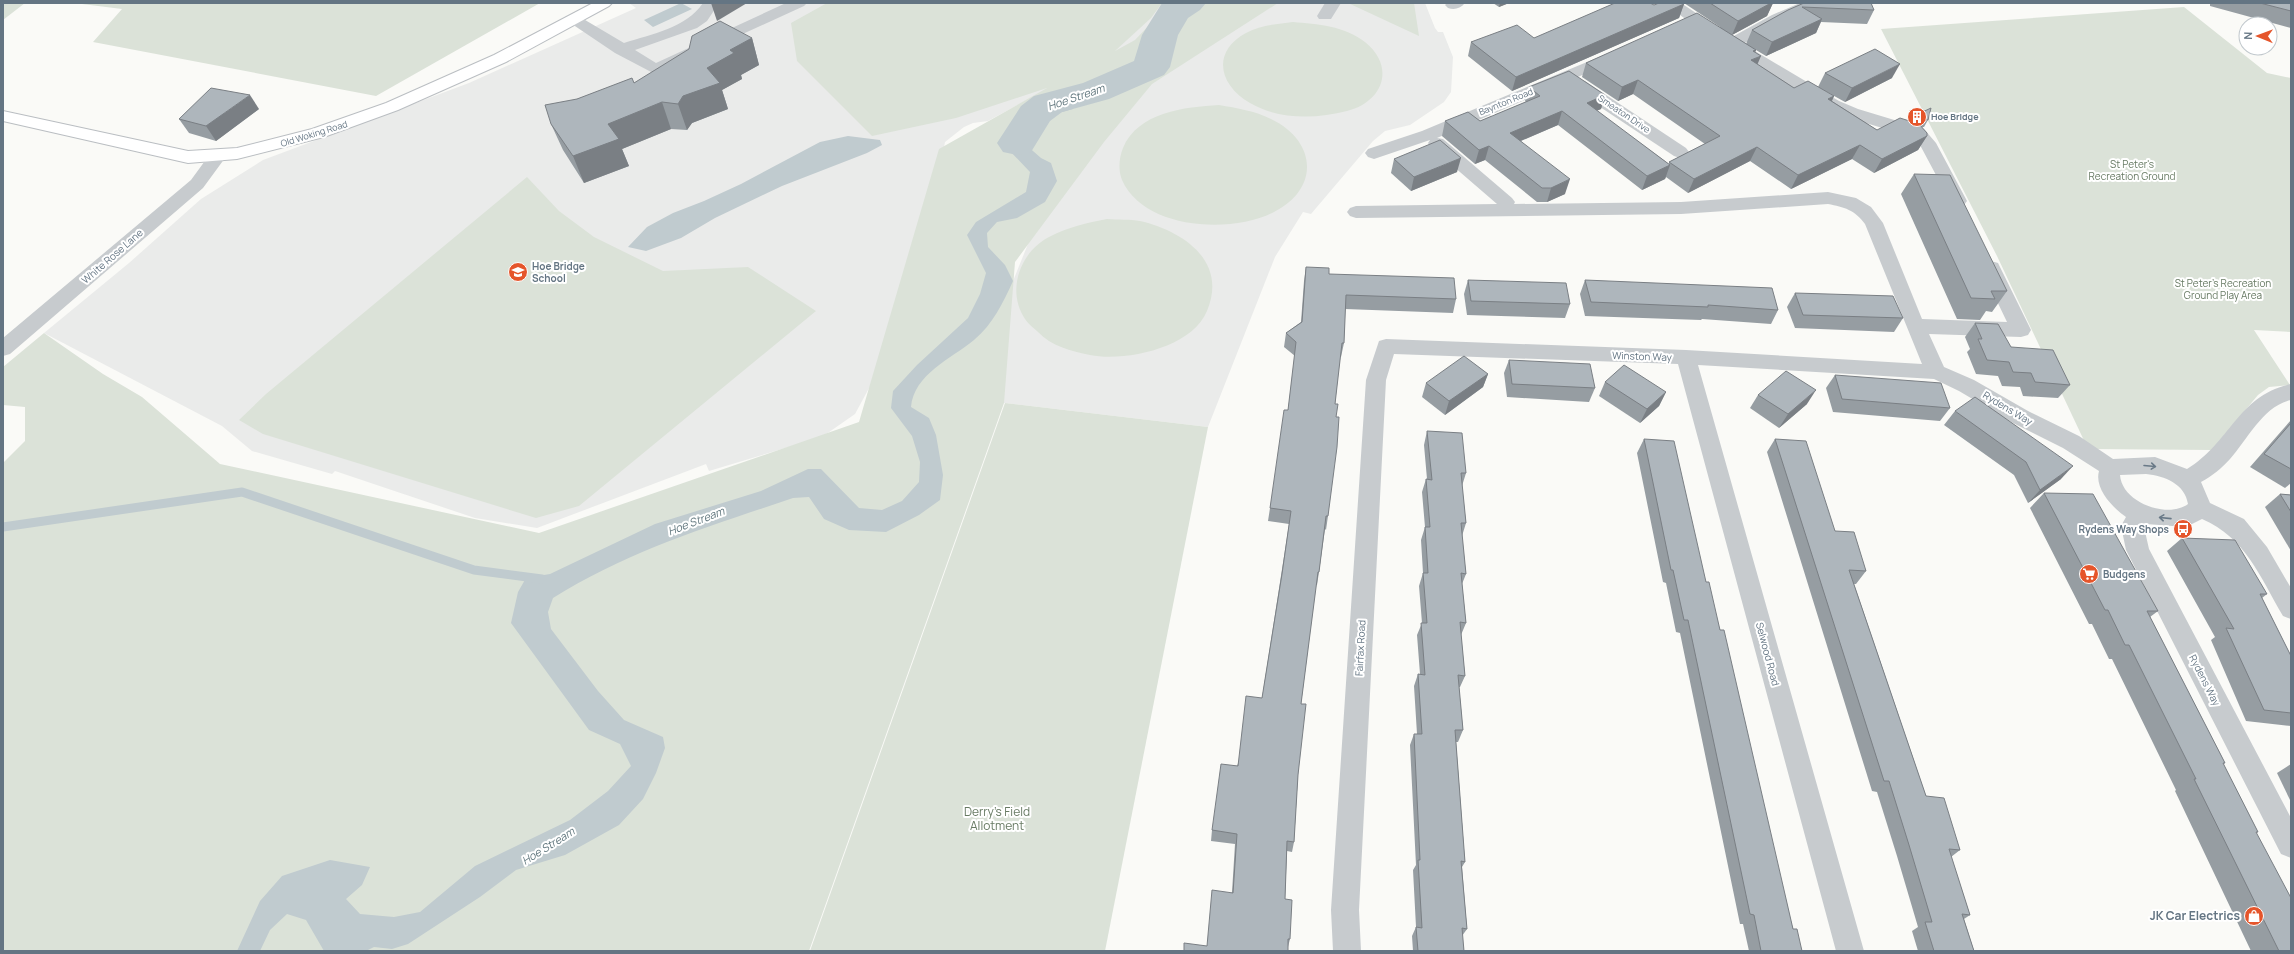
<svg xmlns="http://www.w3.org/2000/svg" width="2294" height="954" viewBox="0 0 2294 954" font-family="Manrope,sans-serif">
	<style>
		.built { fill: #eaebea }
		.green { fill: #dbe2d8 }
		.water { fill: #c0cbcf }
		.lines { fill: none; stroke-linecap: round; stroke-linejoin: round }
		.stream { stroke: #c0cbcf; stroke-width: 9 }
		.river { fill: #c0cbcf; fill-rule: evenodd }
		.major-casing { stroke: #babec2; stroke-width: 2 }
		.minor { fill: #c7cbce; fill-rule: evenodd }
		.major { fill: #fff; fill-rule: evenodd }
		.wall { fill: #969da2 }
		.shaded-wall { fill: #7a7f84 }
		.building { fill: #aeb6bc; stroke: #7a7f84 }
		.oneway { stroke: #697987 }
		.labels { text-anchor: middle; stroke-width: 4; stroke-linejoin: round; paint-order: stroke }
		.far-street-label { font-size: 9px; fill: #647583; stroke: #fff }
		.far-poi-label { font-size: 9px; font-weight: bold; fill: #647583; stroke: #fff; text-anchor: start }
		.park-label { font-size: 10px; fill: #677a63; stroke: #fff }
		.street-label { font-size: 10px; fill: #647583; stroke: #fff }
		.poi-label { font-size: 10px; font-weight: bold; fill: #647583; stroke: #fff; text-anchor: start }
		.water-label { font-size: 11px; font-style: italic; fill: #5f757c; stroke: #fff }
		.near-park-label { font-size: 12px; fill: #677a63; stroke: #fff }
		.near-poi-label { font-size: 12px; font-weight: bold; fill: #647583; stroke: #fff; text-anchor: end }
	</style>
	<rect width="100%" height="100%" fill="#fafaf7"/>
	<!-- built -->
	<polygon class="built" points="629,3 1425,3 1435,28 1438,32 1443,32 1453,57 1451,92 1444,102 1410,125 1385,131 1373,141 1311,214 1303,212 1275,257 1208,427 1005,403 934,400 1013,281 1045,202 1054,85 988,121 973,123 964,127 945,142 914,305 855,414 822,437 709,471 706,464 537,528 475,518 335,471 332,474 252,451 222,426 44,333 129,263 201,199 263,160 469,83 636,8"/>
	<!-- green -->
	<g class="green">
		<polygon points="3,3 25,3 3,20"/>
		<polygon points="74,3 540,3 376,96 93,42 122,9"/>
		<polygon points="827,3 1162,3 1151,18 1115,51 1135,40 1170,3 1278,3 1152,84 1104,142 1015,262 1004,403 809,951 3,951 3,463 25,441 25,407 3,405 3,367 44,333 103,374 142,397 220,464 539,533 859,422 939,149 1047,88 956,118 872,136 797,61 791,23"/>
		<polygon points="1348,3 1414,3 1419,36"/>
		<polygon points="2184,7 2267,73 2291,78 2291,332 2254,330 2290,385 2269,387 2258,395 2212,450 2088,449 1997,256 1881,29"/>
		<path d="M1293,22C1317,24 1345,26 1365,42C1396,67 1383,102 1347,111C1316,119 1279,120 1250,103C1219,85 1211,52 1246,33C1261,25 1277,24 1293,22Z"/>
		<path d="M1219,105C1237,108 1255,111 1271,119C1317,141 1320,189 1274,212C1232,234 1144,230 1122,180C1118,170 1119,158 1123,148C1138,112 1185,107 1219,105Z"/>
		<polygon points="527,177 559,211 594,237 663,271 748,267 816,311 579,506 536,518 263,434 239,420 266,394"/>
		<path d="M1107,219C1118,220 1130,219 1140,221C1183,231 1228,261 1207,311C1192,348 1125,362 1090,355C1071,351 1051,346 1038,332C1034,328 1028,324 1025,319C1006,291 1020,252 1049,237C1068,227 1087,223 1107,219Z"/>
		<polygon points="1005,403 1208,427 1105,951 810,951"/>
	</g>
	<!-- water -->
	<g class="water">
		<polygon points="681,3 692,9 653,27 644,20"/>
		<polygon points="1172,3 1194,3 1179,18 1177,29 1162,48 1163,67 1153,75 1081,105 1071,91 1082,89 1122,71 1137,60 1155,20"/>
		<path d="M1060,93L1073,109C1049,116 1032,117 1025,144L1041,158L1051,163L1057,181L1045,202L1017,218L997,222L987,233L988,247L1005,265L1013,281C1003,303 993,324 974,340C951,359 914,374 911,407L929,418L936,435L943,475L940,500L919,515L886,532L849,530L824,519L809,497L793,498C710,526 628,551 553,598L548,612L551,629L598,691L624,720L663,737L665,748L656,773L643,799L619,825L565,855L516,870L480,897L408,944L392,949L374,947L366,951H324L306,920L287,914L270,930L260,951H237L260,901L282,876L330,860L370,867L362,885L346,899L360,914L394,917L420,912L475,866L570,820L608,791L631,766L620,744L589,730L511,623L518,592L526,578L550,574L655,524L761,491L808,469H821L859,508L882,510L902,501L919,482L920,462L912,436L891,408L893,391L917,365L968,318L980,294L986,273L967,235L976,222L1026,192L1030,172L1009,150L1006,136C1023,111 1033,104 1060,93Z"/>
		<polygon points="848,136 880,140 882,145 867,153 782,186 715,218 681,238 646,251 628,247 647,227 673,213 704,201 741,184 820,142"/>
	</g>
	<g class="lines">
		<!-- stream -->
		<polyline class="stream" points="3,527 242,492 474,570 542,579"/>
		<!-- river -->
		<polygon class="river" points="1162,3 1206,3 1200,10 1188,18 1178,35 1170,67 1164,75 1109,99 1062,112 1050,121 1031,152 1017,155 1003,152 997,143 1021,106 1034,96 1083,83 1134,61 1142,35"/>
		<defs>
			<polygon id="major" points="593,3 612,3 609,6 506,62 398,110 324,137 237,159 188,163 3,121 3,111 188,151 237,148 312,129 386,103 494,55"/>
		</defs>
		<!-- major casing -->
		<use href="#major" class="major-casing"/>
		<!-- minor -->
		<g class="minor">
			<path d="M703,3H719L707,21L697,28L635,50L656,63L786,3H807L804,6L655,74L615,53L566,20L568,17H580L624,43C652,34 686,28 703,3Z"/>
			<polygon points="1325,3 1341,3 1331,19 1319,19 1317,16"/>
			<path d="M1447,3H1465C1460,9 1454,10 1448,8L1445,5Z"/>
			<polygon points="1663,3 1681,3 1732,37 1772,15 1800,3 1821,3 1818,6 1784,21 1743,44 1839,101 1858,109 1924,129 1936,143 1967,201 1964,205 1958,207 1952,205 1920,145 1912,137 1846,117 1827,109 1725,47"/>
			<path d="M1611,52L1617,54L1619,57L1617,60L1437,138L1443,139L1512,198L1515,202L1514,204L1681,202L1828,192L1856,198L1871,207L1883,223L1922,319L2007,322L1981,268L1984,263L1991,261L1998,263L2031,330L2028,335L2021,337L1929,334L1944,367L1974,380L2028,411L2079,436L2113,459L2155,457L2187,469C2231,442 2238,395 2291,384V400C2263,406 2248,439 2230,459C2222,468 2212,476 2201,482L2210,503L2244,519L2267,547L2291,588V619L2283,616C2260,577 2246,538 2202,519L2186,527L2146,524L2144,527L2149,549L2291,818V858L2281,854L2126,550L2121,526L2126,517C2113,508 2094,489 2099,471L2063,448L2013,423L1959,391L1934,379L1698,365L1864,951H1836L1678,364L1394,354L1386,380L1359,910L1361,951H1333L1331,910L1366,380L1379,341L1386,339L1686,350L1922,364L1865,224C1855,210 1844,207 1828,204L1681,214L1356,218L1350,216L1347,212L1350,208L1356,206L1497,204L1431,147L1428,143L1430,140L1374,159L1368,157L1365,153L1368,149L1422,131ZM2146,474C2165,476 2185,484 2188,504C2168,519 2122,503 2120,475Z"/>
			<polygon points="1579,80 1585,81 1686,148 1689,152 1686,156 1680,158 1674,156 1573,89 1571,85 1573,81"/>
			<polygon points="216,152 222,154 225,158 203,188 10,354 3,356 3,338 191,180 210,154"/>
		</g>
		<!-- major -->
		<use href="#major" class="major"/>
	</g>
	<!-- wall -->
	<g class="wall">
		<polygon points="1493,3 1509,3 1499,7"/>
		<polygon points="1684,3 1773,3 1767,16 1732,35 1746,44 1752,30 1804,3 1874,10 1867,24 1821,22 1816,33 1766,56 1756,50 1755,52 1757,64 1794,88 1834,96 1832,101 1877,130 1911,122 1914,116 1928,120 1924,127 1922,127 1927,136 1918,150 1874,173 1852,159 1791,189 1750,161 1688,193 1666,177 1665,179 1642,190 1558,125 1521,141 1565,194 1547,202 1537,202 1485,160 1475,164 1442,136 1445,121 1480,121 1526,102 1525,101 1529,87 1605,95 1601,109 1596,111 1669,164 1669,162 1705,144 1633,94 1618,101 1582,77 1586,63 1720,27"/>
		<polygon points="2210,3 2291,3 2291,28 2210,6"/>
		<polygon points="1684,4 1679,18 1512,91 1468,56 1471,42 1534,38 1654,5"/>
		<polygon points="752,38 759,65 741,75 742,79 722,90 728,109 692,123 687,130 671,129 622,149 629,166 584,183 563,150 551,124 577,99 634,83"/>
		<polygon points="1825,73 1892,78 1845,102 1818,87"/>
		<polygon points="259,109 216,141 189,133 179,119"/>
		<polygon points="1394,159 1457,172 1411,191 1391,173"/>
		<polygon points="1914,174 2007,291 1992,312 1986,311 1980,320 1957,319 1901,194"/>
		<polygon points="1306,267 1329,274 1456,299 1453,313 1345,309 1344,343 1341,357 1340,357 1335,404 1336,417 1328,516 1326,530 1325,529 1319,572 1317,585 1316,585 1301,704 1298,775 1294,842 1292,852 1287,851 1285,899 1290,939 1288,947 1207,946 1232,892 1235,844 1211,841 1212,830 1237,766 1262,698 1289,524 1268,521 1270,508 1288,410 1295,356 1284,347 1286,333 1301,322 1304,281"/>
		<polygon points="1468,280 1570,304 1565,318 1467,315 1464,294"/>
		<polygon points="1585,280 1778,310 1771,324 1702,319 1701,320 1585,316 1580,294"/>
		<polygon points="1795,293 1903,318 1894,332 1795,328 1787,307"/>
		<polygon points="1975,323 2011,347 2070,385 2058,398 2023,396 2020,387 2002,386 1998,376 1976,374 1967,352 1970,349 1965,337"/>
		<polygon points="1509,360 1595,388 1589,402 1507,397 1504,373"/>
		<polygon points="1488,374 1483,387 1445,415 1422,397 1426,383"/>
		<polygon points="1835,375 1950,408 1940,421 1833,412 1826,388"/>
		<polygon points="1605,382 1666,392 1659,406 1640,423 1599,396"/>
		<polygon points="1758,395 1807,404 1779,428 1750,408"/>
		<polygon points="1955,411 2061,479 2028,503 2014,475 1944,425"/>
		<polygon points="2291,420 2291,483 2285,488 2250,467"/>
		<polygon points="1427,431 1466,473 1462,486 1466,523 1462,536 1466,574 1462,584 1466,623 1461,635 1465,676 1460,687 1459,687 1463,730 1458,742 1456,742 1465,862 1462,867 1467,929 1462,936 1464,951 1413,951 1412,936 1416,927 1413,870 1416,865 1410,745 1414,734 1417,734 1414,686 1418,674 1420,674 1417,635 1422,623 1419,586 1423,573 1421,540 1425,527 1422,492 1426,479 1427,479 1424,445"/>
		<polygon points="1644,439 1706,582 1720,630 1793,929 1802,951 1749,951 1743,924 1740,924 1680,633 1676,632 1666,583 1663,582 1637,453"/>
		<polygon points="1775,439 1835,531 1866,571 1856,584 1854,584 1926,796 1960,850 1951,857 1970,915 1964,919 1974,951 1918,951 1912,931 1918,927 1897,856 1877,792 1872,791 1767,452"/>
		<polygon points="2044,493 2158,611 2150,617 2225,763 2223,764 2258,832 2256,833 2291,951 2251,951 2175,791 2176,790 2112,659 2109,659 2092,624 2089,624 2030,508"/>
		<polygon points="2280,494 2291,495 2291,551 2265,507"/>
		<polygon points="2182,538 2267,594 2262,598 2291,656 2291,726 2246,721 2211,640 2215,637 2167,551"/>
		<polygon points="2291,764 2291,802 2277,773"/>
	</g>
	<!-- shaded-wall -->
	<g class="shaded-wall">
		<polygon points="711,3 747,3 717,21"/>
		<polygon points="1500,3 1509,3 1499,7"/>
		<polygon points="1771,3 1773,3 1767,16 1732,35 1738,21"/>
		<polygon points="1684,4 1679,18 1512,91 1516,77"/>
		<polygon points="1822,19 1816,33 1766,56 1772,42"/>
		<polygon points="752,38 759,65 741,75 742,79 722,90 728,109 692,123 687,130 678,104 683,96 707,68 730,50"/>
		<polygon points="1756,50 1752,60 1761,56 1755,70 1745,74 1753,51"/>
		<polygon points="1900,64 1892,78 1845,102 1852,88"/>
		<polygon points="1638,80 1633,94 1618,101 1622,87"/>
		<polygon points="250,95 259,109 216,141 206,126"/>
		<polygon points="1605,95 1601,109 1582,117 1587,103"/>
		<polygon points="1834,96 1827,111 1828,99"/>
		<polygon points="662,102 671,129 622,149 629,166 584,183 573,156 608,124"/>
		<polygon points="1562,111 1558,125 1506,147 1510,133"/>
		<polygon points="1927,136 1918,150 1874,173 1882,159"/>
		<polygon points="1860,145 1852,159 1791,189 1798,175"/>
		<polygon points="1489,146 1485,160 1475,164 1479,150"/>
		<polygon points="1757,147 1750,161 1688,193 1694,179"/>
		<polygon points="1461,158 1457,172 1411,191 1414,177"/>
		<polygon points="1670,165 1665,179 1642,190 1647,176"/>
		<polygon points="1570,179 1565,194 1547,202 1551,188"/>
		<polygon points="1488,374 1483,387 1445,415 1449,401"/>
		<polygon points="1816,390 1807,404 1779,428 1788,414"/>
		<polygon points="1666,392 1659,406 1640,423 1647,409"/>
		<polygon points="2073,466 2061,479 2028,503 2040,490"/>
	</g>
	<!-- building -->
	<g class="building">
		<polygon points="1615,3 1650,3 1654,5 1659,3 1683,3 1684,4 1516,77 1471,42 1517,25 1534,38"/>
		<polygon points="1710,3 1771,3 1738,21"/>
		<polygon points="1804,3 1871,3 1874,10 1802,7 1822,19 1772,42 1752,30 1788,10"/>
		<polygon points="2260,3 2291,3 2291,11"/>
		<polygon points="1697,13 1756,50 1753,51 1761,56 1751,60 1794,88 1808,81 1834,96 1828,99 1877,130 1900,118 1919,124 1927,133 1927,136 1882,159 1860,145 1798,175 1757,147 1694,179 1669,162 1720,136 1638,80 1622,87 1586,63"/>
		<polygon points="720,21 752,38 730,50 734,53 707,68 720,83 683,96 678,104 662,102 608,124 619,139 573,156 551,124 545,105 577,99 632,78 634,83 689,49 692,36"/>
		<polygon points="1875,49 1900,64 1852,88 1825,73"/>
		<polygon points="1569,71 1605,95 1587,103 1670,165 1647,176 1562,111 1510,133 1570,179 1551,188 1542,188 1489,146 1479,150 1445,121 1468,112 1480,121 1540,96 1529,87"/>
		<polygon points="211,88 250,95 206,126 179,119"/>
		<polygon points="1931,108 1928,120 1914,116"/>
		<polygon points="1440,140 1461,158 1414,177 1394,159"/>
		<polygon points="1914,174 1950,175 2007,291 1991,291 1995,299 1971,298"/>
		<polygon points="1306,267 1329,268 1329,274 1454,278 1456,299 1346,295 1344,343 1342,343 1335,404 1338,404 1336,417 1339,417 1337,447 1328,516 1326,516 1319,572 1318,572 1301,704 1306,704 1298,775 1294,842 1287,841 1285,899 1292,900 1290,939 1288,939 1288,951 1184,951 1184,943 1207,946 1212,890 1233,893 1237,834 1212,830 1221,764 1238,766 1246,696 1262,698 1282,574 1291,511 1270,508 1284,410 1288,410 1296,342 1286,333 1302,322"/>
		<polygon points="1468,280 1566,283 1570,304 1471,301"/>
		<polygon points="1585,280 1772,288 1778,310 1708,305 1708,307 1591,302"/>
		<polygon points="1795,293 1893,296 1903,318 1803,315"/>
		<polygon points="1975,323 1998,324 2011,347 2053,350 2070,385 2035,382 2031,373 2013,372 2009,362 1987,360 1978,339 1982,339"/>
		<polygon points="1464,356 1488,374 1449,401 1426,383"/>
		<polygon points="1509,360 1590,364 1595,388 1512,384"/>
		<polygon points="1624,365 1666,392 1647,409 1605,382"/>
		<polygon points="1786,371 1816,390 1788,414 1758,395"/>
		<polygon points="1835,375 1941,383 1950,408 1842,399"/>
		<polygon points="1975,397 2073,466 2040,490 2026,462 1955,411"/>
		<polygon points="2291,423 2291,469 2264,454"/>
		<polygon points="1427,431 1462,433 1466,473 1461,473 1466,523 1461,523 1466,574 1461,573 1466,623 1460,622 1465,676 1458,675 1463,730 1455,730 1465,862 1461,861 1467,929 1462,928 1464,951 1418,951 1416,927 1422,928 1418,860 1420,860 1414,734 1422,734 1418,674 1425,675 1421,623 1427,623 1423,573 1428,573 1425,527 1430,527 1426,479 1432,480"/>
		<polygon points="1644,439 1674,441 1706,582 1709,582 1720,630 1724,630 1793,929 1797,929 1802,951 1761,951 1754,915 1750,914 1688,620 1684,620 1673,570 1671,570"/>
		<polygon points="1775,439 1806,441 1835,531 1854,532 1866,571 1849,570 1926,796 1944,798 1960,850 1949,849 1970,915 1962,914 1974,951 1934,951 1925,922 1932,922 1909,845 1889,781 1884,781"/>
		<polygon points="2044,493 2093,494 2158,611 2147,611 2225,763 2223,763 2258,832 2256,832 2291,898 2291,951 2279,951 2194,779 2196,779 2129,645 2125,645 2108,610 2105,610"/>
		<polygon points="2280,494 2291,495 2291,512"/>
		<polygon points="2182,538 2235,540 2267,594 2260,594 2291,656 2291,713 2264,710 2226,628 2234,629"/>
	</g>
	<!-- one-way arrows -->
	<defs><path id="oneway-shaft" d="M-6 0H5M1.5-3L5.5 0L1.5 3" fill="none" stroke-width="1.6" stroke-linecap="round" stroke-linejoin="round"/></defs>
	<g class="oneway">
		<use href="#oneway-shaft" transform="translate(2150 466) rotate(5)"/>
		<use href="#oneway-shaft" transform="translate(2165 518) rotate(-174)"/>
	</g>
	<!-- icons -->
	<defs>
		<symbol id="building-disc" viewBox="-11 -11 22 22"><circle r="9.5" fill="#e5552b" stroke="#fff"/><path d="M-4-6H4V6H1V3H-1V6H-4ZM-2.5-4.3h1.7v1.8h-1.7ZM.8-4.3h1.7v1.8H.8ZM-2.5-1h1.7V.8h-1.7ZM.8-1h1.7V.8H.8Z" fill="#fff"/></symbol>
		<symbol id="school-disc" viewBox="-11 -11 22 22"><circle r="9.5" fill="#e5552b" stroke="#fff"/><path d="M0-5L7-2L0 1L-7-2ZM-4 1L0 2.5L4 1V4Q0 6-4 4Z" fill="#fff"/></symbol>
		<symbol id="bus-disc" viewBox="-11 -11 22 22"><circle r="9.5" fill="#e5552b" stroke="#fff"/><path d="M-5-6H5V4H4V6H2V4H-2V6H-4V4H-5ZM-3.5-4V0h7V-4ZM-3.5 1.2v1.5H-2V1.2ZM2 1.2v1.5H3.5V1.2Z" fill="#fff"/></symbol>
		<symbol id="supermarket-disc" viewBox="-11 -11 22 22"><circle r="9.5" fill="#e5552b" stroke="#fff"/><path d="M-6-5.5h2.5l.6 2H6L4.5 2H-2.5L-4.4-4H-6ZM-1.5 3.2a1.3 1.3 0 1 0 .1 0ZM3 3.2a1.3 1.3 0 1 0 .1 0Z" fill="#fff"/></symbol>
		<symbol id="shop-disc" viewBox="-11 -11 22 22"><circle r="9.5" fill="#e5552b" stroke="#fff"/><path d="M-5-2.5h2.3a2.7 3.5 0 0 1 5.4 0H5L5.5 6h-11ZM-1.5-2.5h3a1.5 2.3 0 0 0-3 0Z" fill="#fff"/></symbol>
	</defs>
	<g fill-rule="evenodd">
		<use href="#building-disc" x="1906" y="106" width="22" height="22"/>
		<use href="#school-disc" x="507" y="261" width="22" height="22"/>
		<use href="#bus-disc" x="2172" y="518" width="22" height="22"/>
		<use href="#supermarket-disc" x="2078" y="563" width="22" height="22"/>
		<use href="#shop-disc" x="2243" y="905" width="22" height="22"/>
	</g>
	<g class="labels">
		<!-- far-street labels -->
		<g class="far-street-label">
			<text transform="translate(1506 102) rotate(-22)" y="3">Baynton Road</text>
			<text transform="translate(1624 114) rotate(34)" y="3">Smeaton Drive</text>
			<text transform="translate(314 134) rotate(-17)" y="3">Old Woking Road</text>
		</g>
		<!-- far-poi labels -->
		<g class="far-poi-label">
			<text x="1931" y="120">Hoe Bridge</text>
		</g>
		<!-- park labels -->
		<g class="park-label">
			<text x="2132" y="168">St Peter's<tspan x="2132" dy="12">Recreation Ground</tspan></text>
			<text x="2223" y="287">St Peter's Recreation<tspan x="2223" dy="12">Ground Play Area</tspan></text>
		</g>
		<!-- street labels -->
		<g class="street-label">
			<text transform="translate(112 256) rotate(-41)" y="4">White Rose Lane</text>
			<text transform="translate(1642 356) rotate(2)" y="4">Winston Way</text>
			<text transform="translate(2008 408) rotate(31)" y="4">Rydens Way</text>
			<text transform="translate(1360 648) rotate(-87)" y="4">Fairfax Road</text>
			<text transform="translate(1768 654) rotate(75)" y="4">Selwood Road</text>
			<text transform="translate(2205 680) rotate(63)" y="4">Rydens Way</text>
		</g>
		<!-- poi labels -->
		<g class="poi-label">
			<text x="532" y="270">Hoe Bridge<tspan x="532" dy="12">School</tspan></text>
			<text x="2169" y="533" text-anchor="end">Rydens Way Shops</text>
			<text x="2103" y="578">Budgens</text>
		</g>
		<!-- water labels -->
		<g class="water-label">
			<text transform="translate(1076 97) rotate(-19)" y="4">Hoe Stream</text>
			<text transform="translate(696 521) rotate(-21)" y="4">Hoe Stream</text>
			<text transform="translate(548 846) rotate(-32)" y="4">Hoe Stream</text>
		</g>
		<!-- near-park labels -->
		<g class="near-park-label">
			<text x="997" y="816">Derry's Field<tspan x="997" dy="14">Allotment</tspan></text>
		</g>
		<!-- near-poi labels -->
		<g class="near-poi-label">
			<text x="2240" y="920">JK Car Electrics</text>
		</g>
	</g>
	<!-- border -->
	<rect width="2294" height="954" fill="none" stroke="#647583" stroke-width="8"/>
	<!-- north arrow -->
	<g transform="translate(2258 36) rotate(271)"><circle r="19" fill="#ffffff" stroke="#c1c8cd"/>
	<path d="M0-3L7 15L0 10L-7 15Z" fill="#e5552b"/>
	<text y="-6" font-size="11" font-weight="bold" text-anchor="middle" fill="#647583">N</text>
	</g>
</svg>
